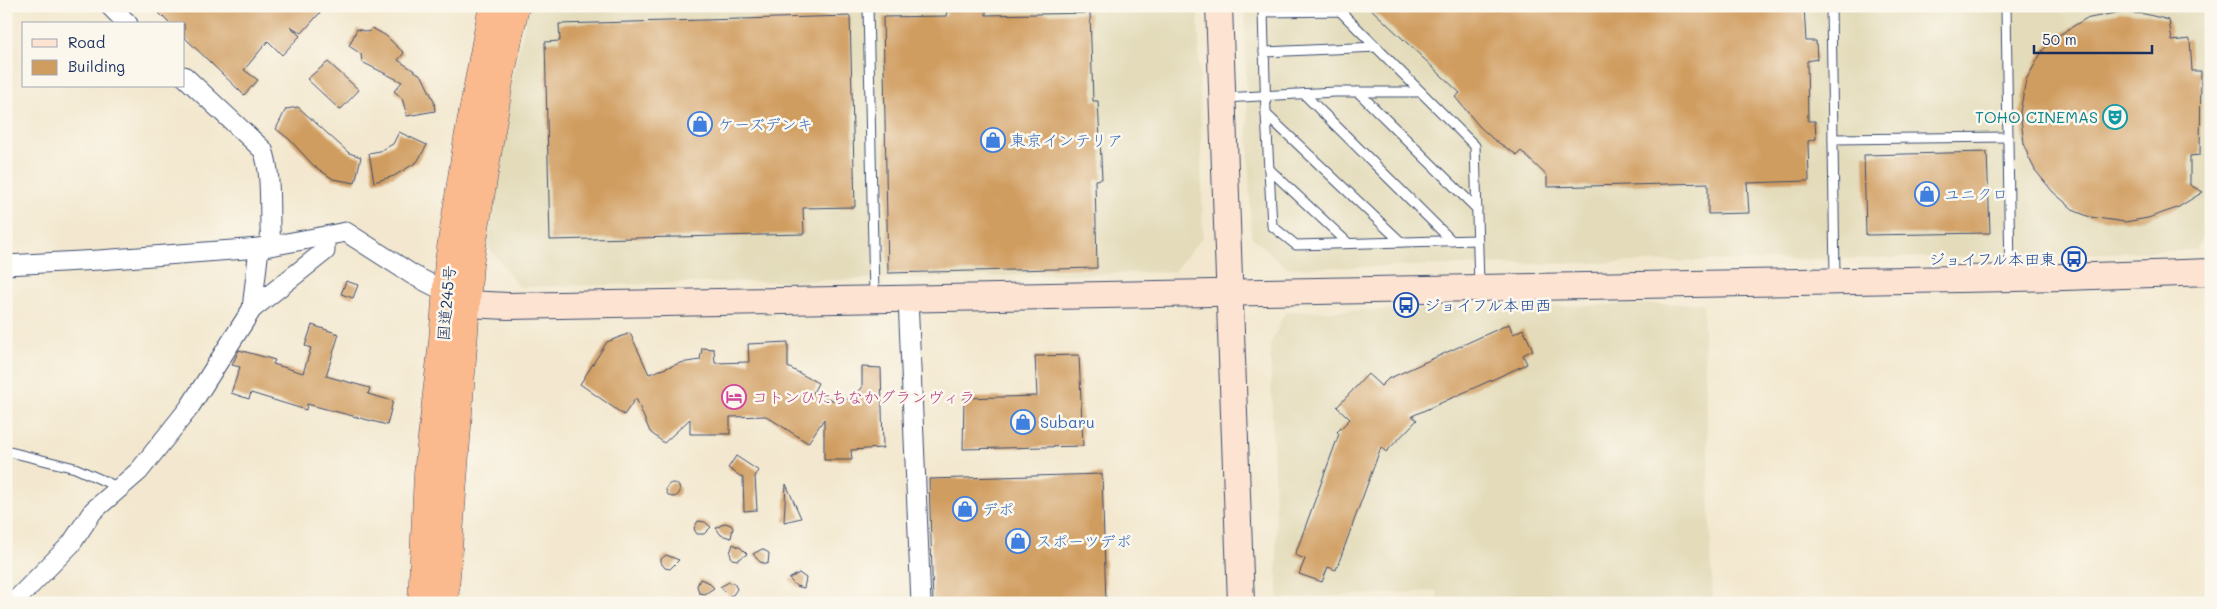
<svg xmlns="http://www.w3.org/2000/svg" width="2217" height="609" viewBox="0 0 2217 609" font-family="Mali,'Klee One',sans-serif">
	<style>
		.built { fill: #e3dbba }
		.building { fill: #d09d60 }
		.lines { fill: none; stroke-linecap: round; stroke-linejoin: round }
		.lane-casing { stroke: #3b4b6f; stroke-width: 11 }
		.street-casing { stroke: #3b4b6f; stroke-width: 21 }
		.secondary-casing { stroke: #3b4b6f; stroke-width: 28 }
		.highway-casing { stroke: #3b4b6f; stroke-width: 29 }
		.lane { stroke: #fff; stroke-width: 9 }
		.street { stroke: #fff; stroke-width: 19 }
		.secondary { stroke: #fde3d1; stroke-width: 26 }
		.highway { stroke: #fbba8d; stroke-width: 28 }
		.labels { text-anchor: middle; stroke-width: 5; stroke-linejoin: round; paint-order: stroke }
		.culture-label { font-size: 16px; fill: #0d838f; stroke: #fbf7ec; text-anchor: end }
		.shop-label { font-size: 16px; fill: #366cbe; stroke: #fbf7ec; text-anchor: start }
		.transit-label { font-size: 16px; fill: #164399; stroke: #fbf7ec; text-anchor: end }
		.street-label { font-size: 16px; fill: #1b2f5e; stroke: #fbf7ec }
		.hotel-label { font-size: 16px; fill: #b23c85; stroke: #fbf7ec; text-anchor: start }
	</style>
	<rect width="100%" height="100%" fill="#fbf7ec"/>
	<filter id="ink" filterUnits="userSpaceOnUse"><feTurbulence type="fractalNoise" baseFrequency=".02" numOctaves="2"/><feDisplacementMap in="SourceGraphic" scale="10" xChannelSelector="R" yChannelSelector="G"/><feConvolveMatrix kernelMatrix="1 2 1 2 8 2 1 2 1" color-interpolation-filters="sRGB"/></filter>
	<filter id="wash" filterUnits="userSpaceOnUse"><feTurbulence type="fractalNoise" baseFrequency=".0096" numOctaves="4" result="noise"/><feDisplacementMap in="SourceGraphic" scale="20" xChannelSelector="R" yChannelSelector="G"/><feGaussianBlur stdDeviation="1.12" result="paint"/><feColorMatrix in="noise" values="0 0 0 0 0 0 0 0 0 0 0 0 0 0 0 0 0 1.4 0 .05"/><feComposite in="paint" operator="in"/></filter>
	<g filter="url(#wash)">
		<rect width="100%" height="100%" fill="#f3e8cf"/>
		<!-- built -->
		<g class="built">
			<polygon points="529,6 1198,6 1203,237 1173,272 519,287 488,246 510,87"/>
			<polygon points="1244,6 2211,6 2211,224 2196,250 2010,256 1287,268 1251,236"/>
			<polygon points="1703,303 1713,603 1438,603 1437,591 1278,599 1270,345 1285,312"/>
		</g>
		<g id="blocks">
			<!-- building -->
			<g class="building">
				<polygon points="152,6 326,6 302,33 290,26 300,36 282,55 268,41 244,70 258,80 244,95 184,37 184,24 170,24"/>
				<polygon points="1368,6 1804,6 1806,41 1816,41 1817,59 1807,61 1808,121 1815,121 1816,139 1808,141 1809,181 1747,183 1749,213 1708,214 1708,183 1547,187 1547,176 1521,151 1517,155 1493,139 1479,126 1455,97 1460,93"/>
				<polygon points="986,9 986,15 1090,13 1093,101 1098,101 1102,179 1095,180 1097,268 888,273 883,17 946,16 947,11"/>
				<polygon points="2120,12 2145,14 2169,20 2172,41 2190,39 2192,71 2201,71 2200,155 2190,156 2190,185 2203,192 2177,208 2148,218 2125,222 2090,217 2075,211 2053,192 2035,170 2028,156 2024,143 2020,112 2026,80 2043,50 2056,37 2085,19"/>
				<polygon points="850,16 855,207 803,208 804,234 550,240 545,42 560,41 559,24"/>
				<polygon points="372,28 385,35 404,53 398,60 422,76 434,101 435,111 407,116 402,98 394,91 402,82 362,62 361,54 349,46 357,29 368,32"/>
				<polygon points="328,62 359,90 340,110 307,79"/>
				<polygon points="298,107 349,153 361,157 355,183 333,179 314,166 289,139 276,129 286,109"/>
				<polygon points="399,132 427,145 417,162 394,176 374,182 369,153 380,151 393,144"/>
				<polygon points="1987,152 1990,233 1866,235 1864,155"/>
				<polygon points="346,281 358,285 353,298 341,294"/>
				<polygon points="1509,324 1513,334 1523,329 1533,350 1523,355 1527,364 1412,416 1417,420 1386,452 1381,447 1336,570 1328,567 1322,582 1299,574 1305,559 1295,555 1339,434 1337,432 1350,419 1337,407 1368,374 1381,386 1388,379"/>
				<polygon points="312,325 339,334 326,376 370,388 368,394 393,401 387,425 307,404 306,410 251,393 249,399 231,393 240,367 232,365 239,350 275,360 273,364 303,373 311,348 305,346"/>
				<polygon points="630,333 649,374 680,363 700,360 702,348 714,349 715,363 749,362 748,344 788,342 788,367 818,383 813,393 832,400 851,399 862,388 862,367 881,368 883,448 851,450 852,460 824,460 824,419 808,443 766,416 730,417 730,434 690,434 690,419 664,443 650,432 636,398 624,415 580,384 607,342"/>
				<polygon points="1079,355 1083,446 963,449 964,398 1037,396 1035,356"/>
				<polygon points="736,456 759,471 755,476 757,510 744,511 743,478 728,468"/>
				<polygon points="1102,474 1106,603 933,603 929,479"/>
				<circle cx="673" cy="490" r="7"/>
				<polygon points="786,484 801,518 784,522"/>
				<polygon points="698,521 705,522 711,527 704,534 697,534 695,531 694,528"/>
				<polygon points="725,523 731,525 733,528 731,538 721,535 716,528"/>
				<polygon points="733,544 741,548 747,554 738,560 732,559 730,553"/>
				<polygon points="762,549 769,553 768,564 760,562 753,554"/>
				<polygon points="666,555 679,560 670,569 665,568 661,563 661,559"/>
				<polygon points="799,573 806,578 804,588 796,586 789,579"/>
				<polygon points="700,579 708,582 714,588 705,594 699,593 697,586"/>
				<polygon points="729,582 734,583 737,589 733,595 729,596 720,587"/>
			</g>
		</g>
	</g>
	<g filter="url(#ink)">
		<use href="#blocks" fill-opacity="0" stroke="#3b4b6f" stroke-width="1"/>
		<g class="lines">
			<defs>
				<g id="lane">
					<polyline points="868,6 874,296"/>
					<polyline points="1831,6 1835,278"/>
					<polyline points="2006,6 2010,276"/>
					<polyline points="1264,52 1377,47"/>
					<polyline points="1358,92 1477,209"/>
					<polyline points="1421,92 1340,11 1263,12 1266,114 1272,226 1296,245 1477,240"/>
					<polyline points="1304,94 1452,241"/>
					<polyline points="1224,98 1335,92 1421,92 1475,146 1479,285"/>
					<polyline points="1266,114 1401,242"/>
					<polyline points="1833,139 2008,137"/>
					<polyline points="1269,169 1348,243"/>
					<polyline points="6,451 75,468 120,488"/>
				</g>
				<g id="street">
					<polyline points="110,6 128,24"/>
					<path d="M184,76L263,150C273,175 268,217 271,245"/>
					<polyline points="6,265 99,260 259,248 325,236"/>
					<polyline points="908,298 921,603"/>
					<polyline points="252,309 325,251 325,236 346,232 413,275 446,292"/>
					<polyline points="13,603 71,544 93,511 139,471 189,408 252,309 259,248"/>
				</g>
				<g id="secondary">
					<polyline points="1219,6 1241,603"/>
					<polyline points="447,293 467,304 508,306 2064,277 2211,272"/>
				</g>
				<g id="highway">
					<polyline points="422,603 428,473 443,341 449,261 468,139 493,6"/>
					<polyline points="444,603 469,264 499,82 515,6"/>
				</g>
			</defs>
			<!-- lane casing -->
			<use href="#lane" class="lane-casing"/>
			<!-- street casing -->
			<use href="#street" class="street-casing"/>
			<!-- secondary casing -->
			<use href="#secondary" class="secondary-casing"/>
			<!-- highway casing -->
			<use href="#highway" class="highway-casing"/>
			<!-- lane -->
			<use href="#lane" class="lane"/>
			<!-- street -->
			<use href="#street" class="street"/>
			<!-- secondary -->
			<use href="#secondary" class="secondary"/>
			<!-- highway -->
			<use href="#highway" class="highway"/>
		</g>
	</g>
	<!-- icons -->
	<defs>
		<symbol id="theatre-ring" viewBox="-11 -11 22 22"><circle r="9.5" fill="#fbf7ec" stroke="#0f9aa8" stroke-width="1.5"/><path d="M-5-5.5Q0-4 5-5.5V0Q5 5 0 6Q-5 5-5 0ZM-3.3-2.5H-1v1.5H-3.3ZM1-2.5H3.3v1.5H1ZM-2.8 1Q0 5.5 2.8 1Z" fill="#0f9aa8"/></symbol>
		<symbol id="shop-ring" viewBox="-11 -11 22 22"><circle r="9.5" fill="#fbf7ec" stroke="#3f7fe0" stroke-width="1.5"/><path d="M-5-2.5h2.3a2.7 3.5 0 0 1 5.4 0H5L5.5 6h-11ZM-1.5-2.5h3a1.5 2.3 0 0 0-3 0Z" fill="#3f7fe0"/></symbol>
		<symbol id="bus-ring" viewBox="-11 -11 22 22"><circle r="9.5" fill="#fbf7ec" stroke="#1a4fb4" stroke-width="1.5"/><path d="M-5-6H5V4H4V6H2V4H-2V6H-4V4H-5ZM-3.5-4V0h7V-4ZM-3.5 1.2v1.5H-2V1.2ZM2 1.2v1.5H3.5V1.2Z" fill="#1a4fb4"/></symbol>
		<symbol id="hotel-ring" viewBox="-11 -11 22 22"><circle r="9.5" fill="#fbf7ec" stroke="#d1479c" stroke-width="1.5"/><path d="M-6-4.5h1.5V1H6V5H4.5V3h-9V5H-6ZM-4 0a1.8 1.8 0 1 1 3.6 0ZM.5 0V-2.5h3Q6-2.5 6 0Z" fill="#d1479c"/></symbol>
	</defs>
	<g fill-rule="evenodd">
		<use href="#theatre-ring" x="2101" y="103" width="28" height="28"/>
		<use href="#shop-ring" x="686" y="110" width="28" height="28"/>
		<use href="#shop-ring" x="979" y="126" width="28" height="28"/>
		<use href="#shop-ring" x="1913" y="180" width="28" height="28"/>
		<use href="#bus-ring" x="2060" y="245" width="28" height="28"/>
		<use href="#bus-ring" x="1392" y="291" width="28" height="28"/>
		<use href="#hotel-ring" x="720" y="383" width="28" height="28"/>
		<use href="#shop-ring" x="1009" y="408" width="28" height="28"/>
		<use href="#shop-ring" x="951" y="495" width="28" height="28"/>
		<use href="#shop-ring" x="1004" y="527" width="28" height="28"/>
	</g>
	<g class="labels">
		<!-- culture labels -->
		<g class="culture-label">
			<text x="2098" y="123">TOHO CINEMAS</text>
		</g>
		<!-- shop labels -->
		<g class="shop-label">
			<text x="718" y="130">ケーズデンキ</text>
			<text x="1010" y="146">東京インテリア</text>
			<text x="1944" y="200">ユニクロ</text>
			<text x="1040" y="428">Subaru</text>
			<text x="982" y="515">デポ</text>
			<text x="1036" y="547">スポーツデポ</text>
		</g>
		<!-- transit labels -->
		<g class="transit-label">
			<text x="2056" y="265">ジョイフル本田東</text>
			<text x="1424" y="311" text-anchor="start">ジョイフル本田西</text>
		</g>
		<!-- street labels -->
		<g class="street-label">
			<text transform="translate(446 303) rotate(-85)" y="6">国道245号</text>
		</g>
		<!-- hotel labels -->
		<g class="hotel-label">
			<text x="752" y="403">コトンひたちなかグランヴィラ</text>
		</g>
	</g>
	<!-- margin -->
	<rect width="2217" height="609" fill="none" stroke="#fbf7ec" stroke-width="25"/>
	<!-- legend -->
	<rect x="22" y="22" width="162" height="65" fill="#fbf7ec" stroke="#a1a7b3"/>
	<rect x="32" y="39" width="25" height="8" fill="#fde3d1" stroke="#a1a7b3"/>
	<text x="68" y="48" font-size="15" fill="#1b2f5e">Road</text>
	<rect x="32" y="60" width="25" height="15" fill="#d09d60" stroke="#a1a7b3"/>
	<text x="68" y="72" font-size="15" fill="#1b2f5e">Building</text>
	<!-- scale -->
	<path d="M2034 45v8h118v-8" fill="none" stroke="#1b2f5e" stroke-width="2.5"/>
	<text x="2042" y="45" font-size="15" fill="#1b2f5e" stroke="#fbf7ec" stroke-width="4" paint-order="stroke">50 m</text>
</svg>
